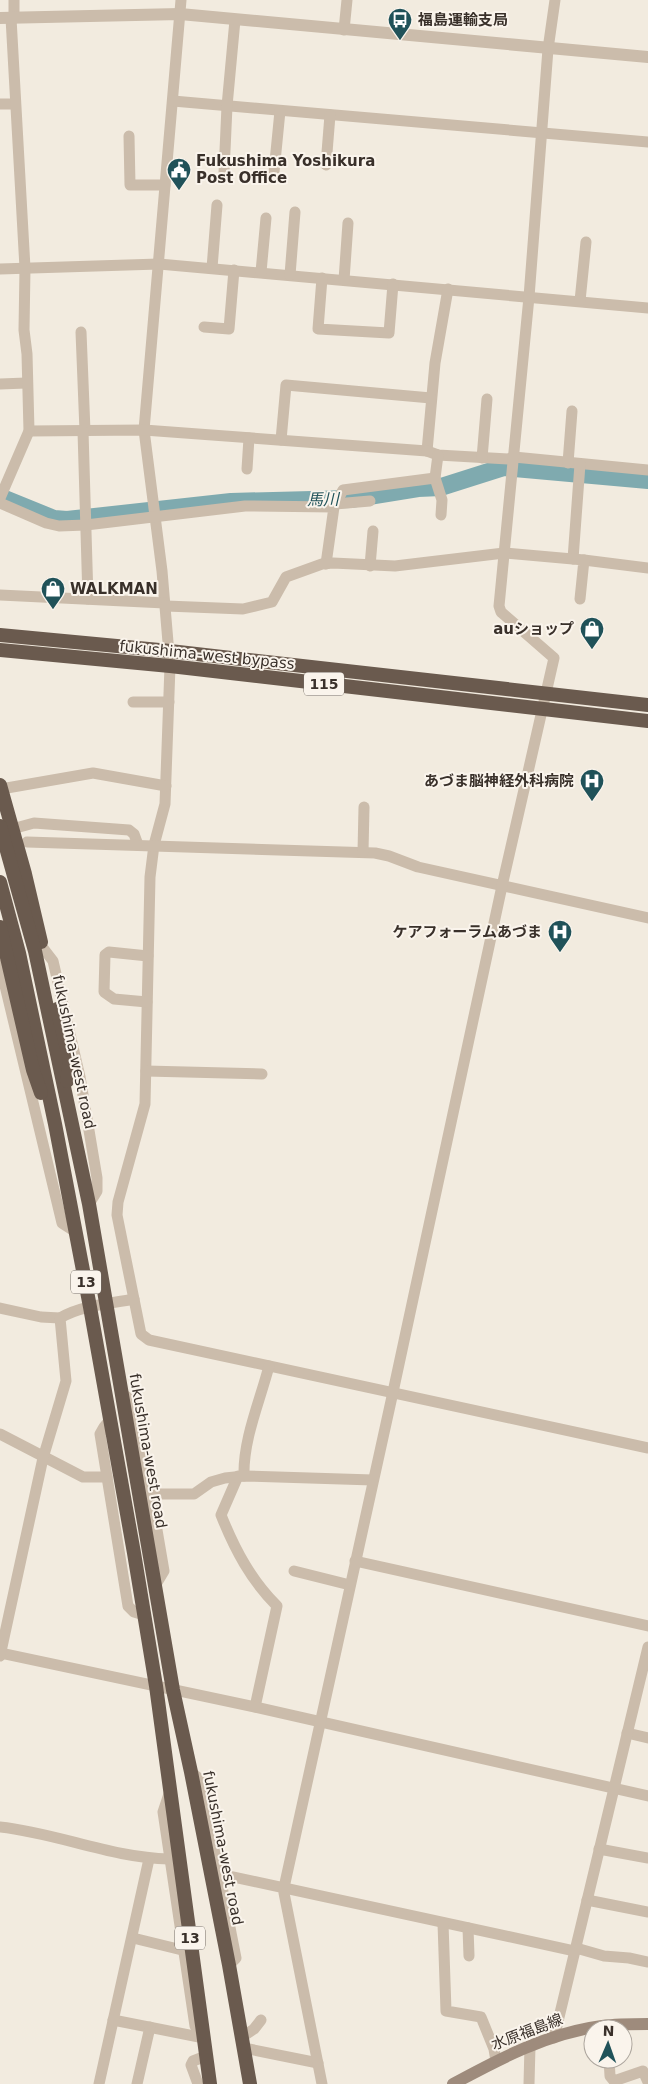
<svg xmlns="http://www.w3.org/2000/svg" width="648" height="2084" viewBox="0 0 648 2084" font-family="'DejaVu Sans','Noto Sans JP',sans-serif">
	<style>
		.lines { fill: none; stroke-linecap: round; stroke-linejoin: round }
		.river { stroke: #7faaaf; stroke-width: 18 }
		.minor { stroke: #cbbcab; stroke-width: 11 }
		.tertiary { stroke: #cbbcab; stroke-width: 12 }
		.secondary { stroke: #9e8b7c; stroke-width: 12 }
		.trunk { stroke: #6a5a4e; stroke-width: 14 }
		.labels { text-anchor: middle; stroke-width: 4; stroke-linejoin: round; paint-order: stroke }
		.shield { fill: #faf4ec; stroke: #736b64; stroke-width: 1 }
		.shield-label { font-size: 14px; font-weight: bold; fill: #39302a }
		.poi-label { font-size: 15px; font-weight: bold; fill: #39302a; stroke: #faf4ec; text-anchor: start }
		.street-label { font-size: 15px; fill: #39302a; stroke: #faf4ec }
		.water-label { font-size: 16px; font-style: italic; fill: #205259; stroke: #faf4ec }
	</style>
	<rect width="100%" height="100%" fill="#f2ebdf"/>
	<g class="lines">
		<!-- river -->
		<polyline class="river" points="0,497 54,519 67,520 231,502 350,499 418,488 441,487 504,467 648,480"/>
		<!-- minor -->
		<g class="minor">
			<polyline points="14,0 14,18"/>
			<polyline points="181,0 144,430 162,571 170,666 165,804 154,845 150,877 145,1104 118,1202 117,1215 141,1334 149,1340 648,1448"/>
			<polyline points="344,30 347,0"/>
			<polyline points="173,101 648,142"/>
			<polyline points="0,104 15,104"/>
			<polyline points="129,136 130,185 165,185"/>
			<polyline points="326,165 330,115"/>
			<polyline points="274,172 280,111"/>
			<polyline points="224,173 227,106 235,20"/>
			<polyline points="212,268 217,205"/>
			<polyline points="0,269 159,264 648,308"/>
			<polyline points="261,272 266,218"/>
			<polyline points="290,275 295,212"/>
			<polyline points="322,278 318,329 389,333 393,284"/>
			<polyline points="344,280 348,223"/>
			<polyline points="580,301 586,242"/>
			<polyline points="204,327 229,329 234,270"/>
			<polyline points="81,332 85,431"/>
			<polyline points="0,384 26,383"/>
			<polyline points="29,431 144,430 427,451 435,363 448,289"/>
			<polyline points="83,431 88,599"/>
			<polyline points="281,440 286,385 431,398"/>
			<polyline points="427,451 438,455 508,459 514,457 648,470"/>
			<polyline points="438,455 435,478 442,500 441,515"/>
			<polyline points="482,458 487,399"/>
			<polyline points="568,463 572,411"/>
			<polyline points="247,469 249,438"/>
			<polyline points="0,498 29,431 27,354 24,330 25,268 11,18"/>
			<polyline points="0,503 46,523 59,526 86,525 245,506 334,507 326,564"/>
			<polyline points="335,504 370,501"/>
			<polyline points="334,507 343,490 435,478"/>
			<polyline points="573,559 580,464"/>
			<polyline points="584,560 648,568"/>
			<polyline points="370,566 373,531"/>
			<polyline points="0,595 165,603"/>
			<polyline points="166,606 243,609 272,602 286,577 322,564 333,563 395,566 504,553 584,560 580,599"/>
			<polyline points="133,702 169,702"/>
			<polyline points="1,789 93,773 166,786"/>
			<polyline points="12,829 34,823 129,830 134,834 138,845"/>
			<polyline points="27,842 375,853 389,856 418,867 648,918"/>
			<polyline points="363,852 364,807"/>
			<polyline points="43,948 53,961 80,1077 97,1178 97,1191 89,1204"/>
			<polyline points="0,965 62,1223 76,1232"/>
			<polyline points="147,1002 114,999 104,992 105,955 109,952 148,956"/>
			<polyline points="146,1071 262,1074"/>
			<polyline points="0,1308 41,1317 60,1318"/>
			<polyline points="122,1394 135,1401 164,1571 155,1586"/>
			<polyline points="109,1421 104,1427 100,1434 128,1606 134,1612 144,1615"/>
			<polyline points="0,1434 83,1477 107,1477"/>
			<path d="M238,1476L221,1515C235,1550 251,1580 277,1606L255,1707"/>
			<path d="M244,1476C243,1439 260,1401 269,1366"/>
			<polyline points="151,1494 194,1494 211,1482 225,1478 244,1476 373,1480"/>
			<polyline points="355,1561 648,1626"/>
			<polyline points="294,1571 350,1585"/>
			<polyline points="0,1653 255,1707 648,1796"/>
			<path d="M0,1656L43,1458L66,1381L60,1318C82,1305 109,1304 134,1299"/>
			<polyline points="627,1733 648,1738"/>
			<polyline points="191,1772 201,1780 236,1958 229,1965"/>
			<polyline points="170,1791 163,1812 195,2026 204,2038"/>
			<path d="M0,1827C57,1833 112,1858 169,1859"/>
			<polyline points="599,1849 648,1858"/>
			<polyline points="220,1874 575,1951"/>
			<polyline points="587,1900 648,1912"/>
			<polyline points="443,1923 446,2011 481,2017 494,2049 496,2061"/>
			<polyline points="468,1928 469,1956"/>
			<polyline points="133,1938 182,1950"/>
			<polyline points="576,1948 604,1956 629,1958 648,1962"/>
			<polyline points="113,2020 204,2038"/>
			<polyline points="242,2037 254,2029 261,2020"/>
			<polyline points="554,2038 648,1647"/>
			<polyline points="244,2048 318,2063"/>
			<polyline points="609,2059 610,2076 614,2081 643,2071 648,2082"/>
			<polyline points="99,2084 149,1859"/>
			<polyline points="137,2084 150,2027"/>
			<polyline points="198,2084 191,2065 193,2061 206,2056"/>
			<polyline points="322,2084 284,1893 285,1883 393,1392 502,886 554,658 501,612 499,606 529,297 548,49 555,0"/>
			<polyline points="529,2084 530,2046"/>
		</g>
		<!-- tertiary -->
		<polyline class="tertiary" points="0,18 180,14 648,57"/>
		<!-- secondary -->
		<path class="secondary" d="M453,2084C499,2059 548,2033 602,2026C617,2024 633,2024 648,2024"/>
		<!-- trunk -->
		<g class="trunk">
			<polyline points="0,635 170,651 648,705"/>
			<polyline points="0,650 170,666 648,721"/>
			<polyline points="0,785 25,874 41,942"/>
			<polyline points="0,826 35,951 89,1204 173,1690 191,1772 229,1965 250,2084"/>
			<polyline points="0,882 19,953 55,1124 90,1307 134,1553 156,1686 210,2084"/>
			<polyline points="0,927 33,1070 41,1093"/>
			<polyline points="57,1009 70,1060 67,1081"/>
		</g>
	</g>
	<!-- icons -->
	<defs>
		<symbol id="bus-pin" viewBox="-11 -11 22 30"><path d="M0 17L-7.5 6A9.5 9.5 0 1 1 7.5 6Z" fill="#205259" stroke="#faf4ec"/><path d="M-5-6H5V4H4V6H2V4H-2V6H-4V4H-5ZM-3.5-4V0h7V-4ZM-3.5 1.2v1.5H-2V1.2ZM2 1.2v1.5H3.5V1.2Z" fill="#fff"/></symbol>
		<symbol id="civic-pin" viewBox="-11 -11 22 30"><path d="M0 17L-7.5 6A9.5 9.5 0 1 1 7.5 6Z" fill="#205259" stroke="#faf4ec"/><path d="M-.6-6.5H3V-4.5H.6V-3L4-1V1h2V6H-6V1h2V-1L-.6-3ZM-1.2 2.5V6h2.4V2.5Z" fill="#fff"/></symbol>
		<symbol id="shop-pin" viewBox="-11 -11 22 30"><path d="M0 17L-7.5 6A9.5 9.5 0 1 1 7.5 6Z" fill="#205259" stroke="#faf4ec"/><path d="M-5-2.5h2.3a2.7 3.5 0 0 1 5.4 0H5L5.5 6h-11ZM-1.5-2.5h3a1.5 2.3 0 0 0-3 0Z" fill="#fff"/></symbol>
		<symbol id="hospital-pin" viewBox="-11 -11 22 30"><path d="M0 17L-7.5 6A9.5 9.5 0 1 1 7.5 6Z" fill="#205259" stroke="#faf4ec"/><path d="M-5-5h3v3.5h4V-5h3V5h-3V1.5h-4V5h-3Z" fill="#fff"/></symbol>
	</defs>
	<g fill-rule="evenodd">
		<use href="#bus-pin" x="386" y="6" width="28" height="38"/>
		<use href="#civic-pin" x="165" y="156" width="28" height="38"/>
		<use href="#shop-pin" x="39" y="575" width="28" height="38"/>
		<use href="#shop-pin" x="578" y="615" width="28" height="38"/>
		<use href="#hospital-pin" x="578" y="767" width="28" height="38"/>
		<use href="#hospital-pin" x="546" y="918" width="28" height="38"/>
	</g>
	<g class="labels">
		<!-- shield labels -->
		<g class="shield">
			<rect x="304" y="672.5" width="40" height="23" rx="4"/>
			<rect x="71" y="1270.5" width="30" height="23" rx="4"/>
			<rect x="175" y="1926.5" width="30" height="23" rx="4"/>
		</g>
		<g class="shield-label">
			<text x="324" y="689">115</text>
			<text x="86" y="1287">13</text>
			<text x="190" y="1943">13</text>
		</g>
		<!-- poi labels -->
		<g class="poi-label">
			<text x="418" y="25">福島運輸支局</text>
			<text x="196" y="166">Fukushima Yoshikura<tspan x="196" dy="17">Post Office</tspan></text>
			<text x="70" y="594">WALKMAN</text>
			<text x="574" y="634" text-anchor="end">auショップ</text>
			<text x="574" y="786" text-anchor="end">あづま脳神経外科病院</text>
			<text x="542" y="937" text-anchor="end">ケアフォーラムあづま</text>
		</g>
		<!-- street labels -->
		<g class="street-label">
			<text transform="translate(207 655) rotate(6)" y="5">fukushima-west bypass</text>
			<text transform="translate(74 1052) rotate(78)" y="5">fukushima-west road</text>
			<text transform="translate(148 1451) rotate(80)" y="5">fukushima-west road</text>
			<text transform="translate(223 1848) rotate(79)" y="5">fukushima-west road</text>
			<text transform="translate(527 2032) rotate(-21)" y="5">水原福島線</text>
		</g>
		<!-- water labels -->
		<g class="water-label">
			<text transform="translate(323 499) rotate(-1)" y="6">馬川</text>
		</g>
	</g>
	<!-- north arrow -->
	<g transform="translate(608 2044) rotate(2)"><circle r="24" fill="#faf4ec" stroke="#ada69e"/>
	<path d="M0-4L9 19L0 12L-9 19Z" fill="#205259"/>
	<text y="-8" font-size="14" font-weight="bold" text-anchor="middle" fill="#39302a">N</text>
	</g>
</svg>
